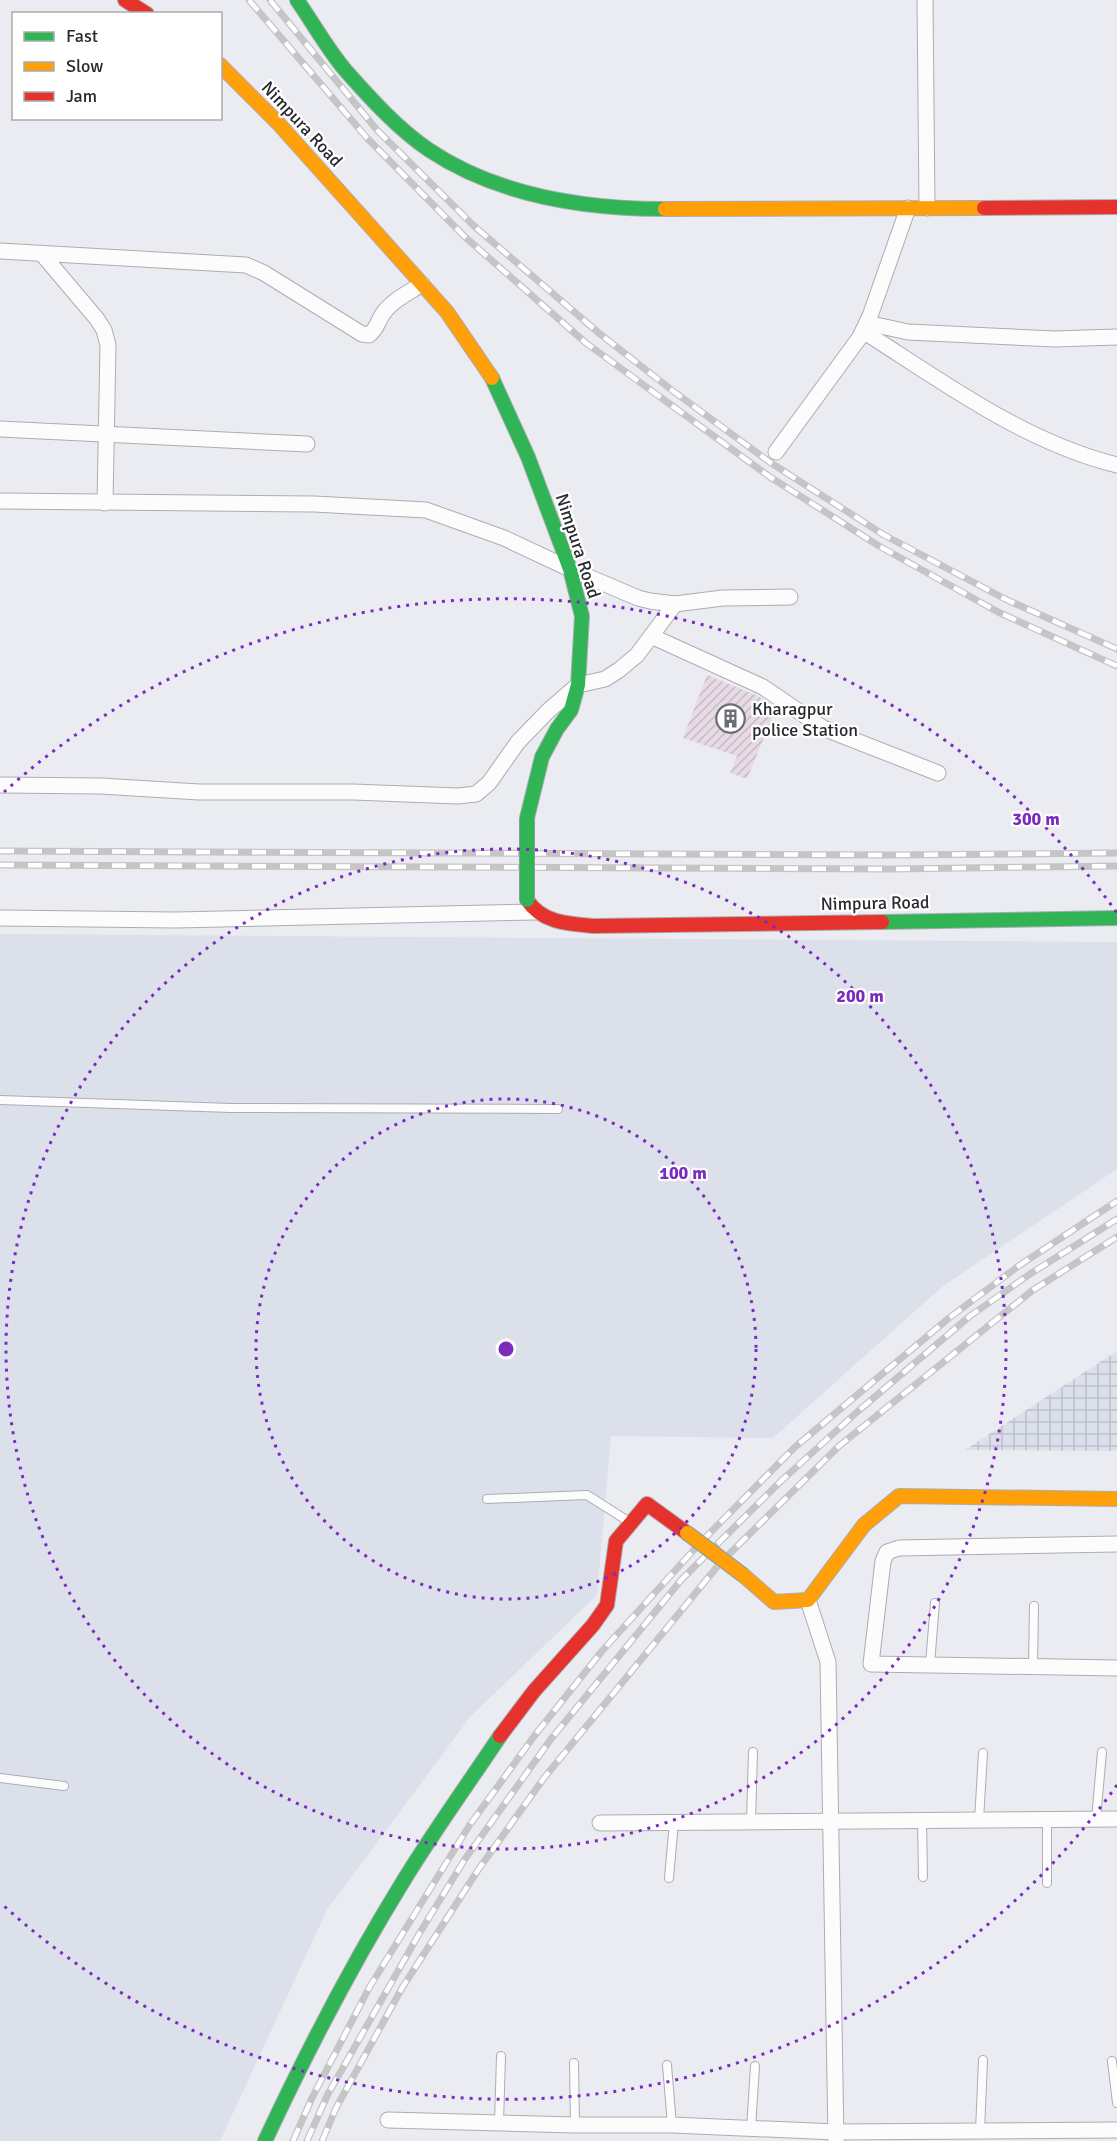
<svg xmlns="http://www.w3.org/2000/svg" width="1117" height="2141" viewBox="0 0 1117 2141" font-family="Signika,sans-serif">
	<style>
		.built { fill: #dce0eb }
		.industrial { fill: url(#industrial-grid) }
		.building { fill: url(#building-hatch) }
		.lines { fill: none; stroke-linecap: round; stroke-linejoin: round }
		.lane-casing { stroke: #acadb1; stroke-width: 10 }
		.street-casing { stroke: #acadb1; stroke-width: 17 }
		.fast-casing { stroke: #acadb1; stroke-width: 16 }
		.slow-casing { stroke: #acadb1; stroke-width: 16 }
		.jam-casing { stroke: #acadb1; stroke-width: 16 }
		.lane { stroke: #fcfcfd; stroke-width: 8 }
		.street { stroke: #fcfcfd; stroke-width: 15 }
		.fast { stroke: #30b455; stroke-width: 14 }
		.slow { stroke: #ff9f0a; stroke-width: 14 }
		.jam { stroke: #e5322d; stroke-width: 14 }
		.rail-casing { stroke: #c5c5c6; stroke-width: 7 }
		.rail { stroke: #fff; stroke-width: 4.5; stroke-dasharray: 14; stroke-linecap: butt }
		.fast-bridge-casing { stroke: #8a9ea2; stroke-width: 16; stroke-linecap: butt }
		.slow-bridge-casing { stroke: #8a9ea2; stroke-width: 16; stroke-linecap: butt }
		.fast-bridge { stroke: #30b455; stroke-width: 14 }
		.slow-bridge { stroke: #ff9f0a; stroke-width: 14 }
		.ring { fill: none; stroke: #7b2cbf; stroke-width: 3; stroke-dasharray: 3 6 }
		.labels { text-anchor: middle; stroke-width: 4.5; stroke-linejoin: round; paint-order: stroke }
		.street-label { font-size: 18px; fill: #282a2d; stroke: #fff }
		.poi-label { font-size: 18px; fill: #282a2d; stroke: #fff; text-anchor: start }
		.centre { fill: #7b2cbf; stroke: #fff; stroke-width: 3 }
		.ring-label { font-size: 18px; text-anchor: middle; font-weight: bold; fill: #7b2cbf; stroke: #fff; stroke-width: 4.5; stroke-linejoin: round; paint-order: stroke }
	</style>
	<defs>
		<pattern id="industrial-grid" width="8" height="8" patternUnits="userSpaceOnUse" patternTransform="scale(1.5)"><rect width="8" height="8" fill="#dce0eb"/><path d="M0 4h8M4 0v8" fill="none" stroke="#bdc0ca"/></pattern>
		<pattern id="building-hatch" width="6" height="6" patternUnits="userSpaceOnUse" patternTransform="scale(1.5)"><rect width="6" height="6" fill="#e7dae5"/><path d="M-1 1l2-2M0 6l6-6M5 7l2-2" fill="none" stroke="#c6bbc5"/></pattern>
	</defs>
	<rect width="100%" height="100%" fill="#eaecf1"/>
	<!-- built -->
	<polygon class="built" points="0,934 1117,942 1117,1169 943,1286 773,1438 611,1436 597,1595 470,1717 327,1910 220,2141 0,2141"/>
	<!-- industrial -->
	<polygon class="industrial" points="1117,1351 1117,1451 965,1450"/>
	<!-- building -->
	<polygon class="building" points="707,675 758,696 776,708 747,779 730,773 737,756 683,738"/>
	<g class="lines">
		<defs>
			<g id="lane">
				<polyline points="0,1100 231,1108 558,1109"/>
				<polyline points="487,1499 587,1495 628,1521"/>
				<polyline points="930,1664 935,1603"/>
				<polyline points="1033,1666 1034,1606"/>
				<polyline points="0,1778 64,1786"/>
				<polyline points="1096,1819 1102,1752"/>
				<polyline points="922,1820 923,1877"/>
				<polyline points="979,1820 983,1753"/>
				<polyline points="1047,1820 1047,1883"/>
				<polyline points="751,1821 753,1752"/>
				<polyline points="669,1878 674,1822"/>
				<polyline points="1112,2061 1117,2103"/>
				<polyline points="574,2063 575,2125"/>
				<polyline points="667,2065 672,2125"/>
				<polyline points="499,2123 501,2056"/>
				<polyline points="751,2129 755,2066"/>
				<polyline points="980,2131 983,2060"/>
			</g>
			<g id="street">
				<polyline points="925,0 927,208"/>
				<path d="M0,251L246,265L264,273L362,334L369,335C377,329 377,323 382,315C391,301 408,293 422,284"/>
				<polyline points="42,254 97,319 104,330 108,345 105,503"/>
				<polyline points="867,323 908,332 1055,339 1117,337"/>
				<path d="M863,331C943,382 1024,442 1117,465"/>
				<polyline points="0,429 307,444"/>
				<polyline points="776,452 860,337 870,316 908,208"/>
				<polyline points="0,501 314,504 426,510 504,538 570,569 638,598 650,601 675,604 723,598 790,597"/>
				<polyline points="651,636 763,687 823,728 938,773"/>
				<polyline points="0,785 101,786 199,792 353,792 458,796 476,794 489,783 518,742 548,711 578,685 605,679 619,670 637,655 675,604"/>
				<polyline points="0,918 176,920 536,912"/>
				<polyline points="1117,1544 899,1548 887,1552 883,1561 871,1664 1117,1668"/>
				<polyline points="808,1600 828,1662 836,2141"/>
				<polyline points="600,1823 1117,1819"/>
				<polyline points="388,2120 575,2125 672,2125 836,2132 1117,2130"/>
			</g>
			<g id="fast">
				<path d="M297,0C313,23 328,50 346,71C371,99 398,129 429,150C498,196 584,209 665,209"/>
				<polyline points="492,378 528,457 570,569 582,616 578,685 571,710 557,729 542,757 527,818"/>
				<polyline points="882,922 1117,918"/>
				<path d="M265,2141C307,2051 352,1964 404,1880C434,1831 468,1784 500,1736"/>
			</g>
			<g id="slow">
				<polyline points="220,65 278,123 447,312 492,378"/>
				<polyline points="665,209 984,208"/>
				<polyline points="743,1575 774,1602 808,1600 864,1525 899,1496 1117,1499"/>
			</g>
			<g id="jam">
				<polyline points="125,0 147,14"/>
				<polyline points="984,208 1117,207"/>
				<path d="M527,900C542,923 569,924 594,926L882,922"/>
				<polyline points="500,1736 534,1691 593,1625 607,1605 616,1541 647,1504 687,1533"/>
			</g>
		</defs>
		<!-- lane casing -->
		<use href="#lane" class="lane-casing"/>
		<!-- street casing -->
		<use href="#street" class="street-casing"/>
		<!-- fast casing -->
		<use href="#fast" class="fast-casing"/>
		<!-- slow casing -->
		<use href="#slow" class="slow-casing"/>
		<!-- jam casing -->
		<use href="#jam" class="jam-casing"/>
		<!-- lane -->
		<use href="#lane" class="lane"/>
		<!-- street -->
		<use href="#street" class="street"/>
		<!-- fast -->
		<use href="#fast" class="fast"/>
		<!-- slow -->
		<use href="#slow" class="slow"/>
		<!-- jam -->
		<use href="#jam" class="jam"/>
		<defs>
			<g id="rail">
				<polyline points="249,0 367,138 465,237 586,343 770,477 879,546 998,612 1117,666"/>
				<polyline points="270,0 377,130 474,226 600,334 673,391 771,463 884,535 1005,599 1117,649"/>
				<polyline points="0,851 892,855 1117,853"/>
				<polyline points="0,865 893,869 1117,866"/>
				<polyline points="293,2141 312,2098 369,1988 469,1826 535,1735 602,1651 701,1542 795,1447 949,1318 1020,1265 1117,1201"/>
				<polyline points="307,2141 328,2094 419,1934 465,1859 551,1739 682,1579 781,1481 857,1412 970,1316 1030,1274 1117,1219"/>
				<polyline points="322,2141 336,2108 402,1988 478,1870 544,1778 721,1562 839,1446 1033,1290 1117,1237"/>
			</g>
		</defs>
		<!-- rail casing -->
		<use href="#rail" class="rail-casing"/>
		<!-- rail -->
		<use href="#rail" class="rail"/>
		<defs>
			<polyline id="fast-bridge" points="527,818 527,900"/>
			<polyline id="slow-bridge" points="687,1533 743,1575"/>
		</defs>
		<!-- fast-bridge casing -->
		<use href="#fast-bridge" class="fast-bridge-casing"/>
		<!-- slow-bridge casing -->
		<use href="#slow-bridge" class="slow-bridge-casing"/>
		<!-- fast-bridge -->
		<use href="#fast-bridge" class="fast-bridge"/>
		<!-- slow-bridge -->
		<use href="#slow-bridge" class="slow-bridge"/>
	</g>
	<!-- distance rings -->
	<g class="ring">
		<circle cx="506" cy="1349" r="250"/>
		<circle cx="506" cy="1349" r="500"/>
		<path d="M1117 1785A750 750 0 0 1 4 1906M4 792A750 750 0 0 1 1117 913"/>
	</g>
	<!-- icons -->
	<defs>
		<symbol id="building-ring" viewBox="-11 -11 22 22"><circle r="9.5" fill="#fff" stroke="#6c6e72" stroke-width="1.5"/><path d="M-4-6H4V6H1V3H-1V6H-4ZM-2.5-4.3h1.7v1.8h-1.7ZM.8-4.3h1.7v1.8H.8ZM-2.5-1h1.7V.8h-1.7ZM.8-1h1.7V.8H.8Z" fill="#6c6e72"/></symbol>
	</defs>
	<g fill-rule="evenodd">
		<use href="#building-ring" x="714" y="702" width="33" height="33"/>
	</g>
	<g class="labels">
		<!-- street labels -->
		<g class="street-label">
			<text transform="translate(302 124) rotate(47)" y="6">Nimpura Road</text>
			<text transform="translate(578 546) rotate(72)" y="6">Nimpura Road</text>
			<text transform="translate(875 903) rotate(-1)" y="6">Nimpura Road</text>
		</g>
		<!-- poi labels -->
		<g class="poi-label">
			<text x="752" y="715">Kharagpur<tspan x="752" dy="21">police Station</tspan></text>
		</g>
	</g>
	<circle cx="506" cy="1349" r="9" class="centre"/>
	<g class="ring-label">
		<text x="1036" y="825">300 m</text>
		<text x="860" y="1002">200 m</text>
		<text x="683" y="1179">100 m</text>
	</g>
	<!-- legend -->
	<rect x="12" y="12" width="210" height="108" fill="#ffffff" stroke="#a9aaab" stroke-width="1.5"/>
	<rect x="24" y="32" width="30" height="9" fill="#30b455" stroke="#a9aaab" stroke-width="1.5"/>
	<text x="66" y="42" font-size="18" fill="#282a2d">Fast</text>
	<rect x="24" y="62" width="30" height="9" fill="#ff9f0a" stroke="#a9aaab" stroke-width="1.5"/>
	<text x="66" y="72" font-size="18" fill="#282a2d">Slow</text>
	<rect x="24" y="92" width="30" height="9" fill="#e5322d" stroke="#a9aaab" stroke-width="1.5"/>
	<text x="66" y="102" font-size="18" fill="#282a2d">Jam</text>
</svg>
